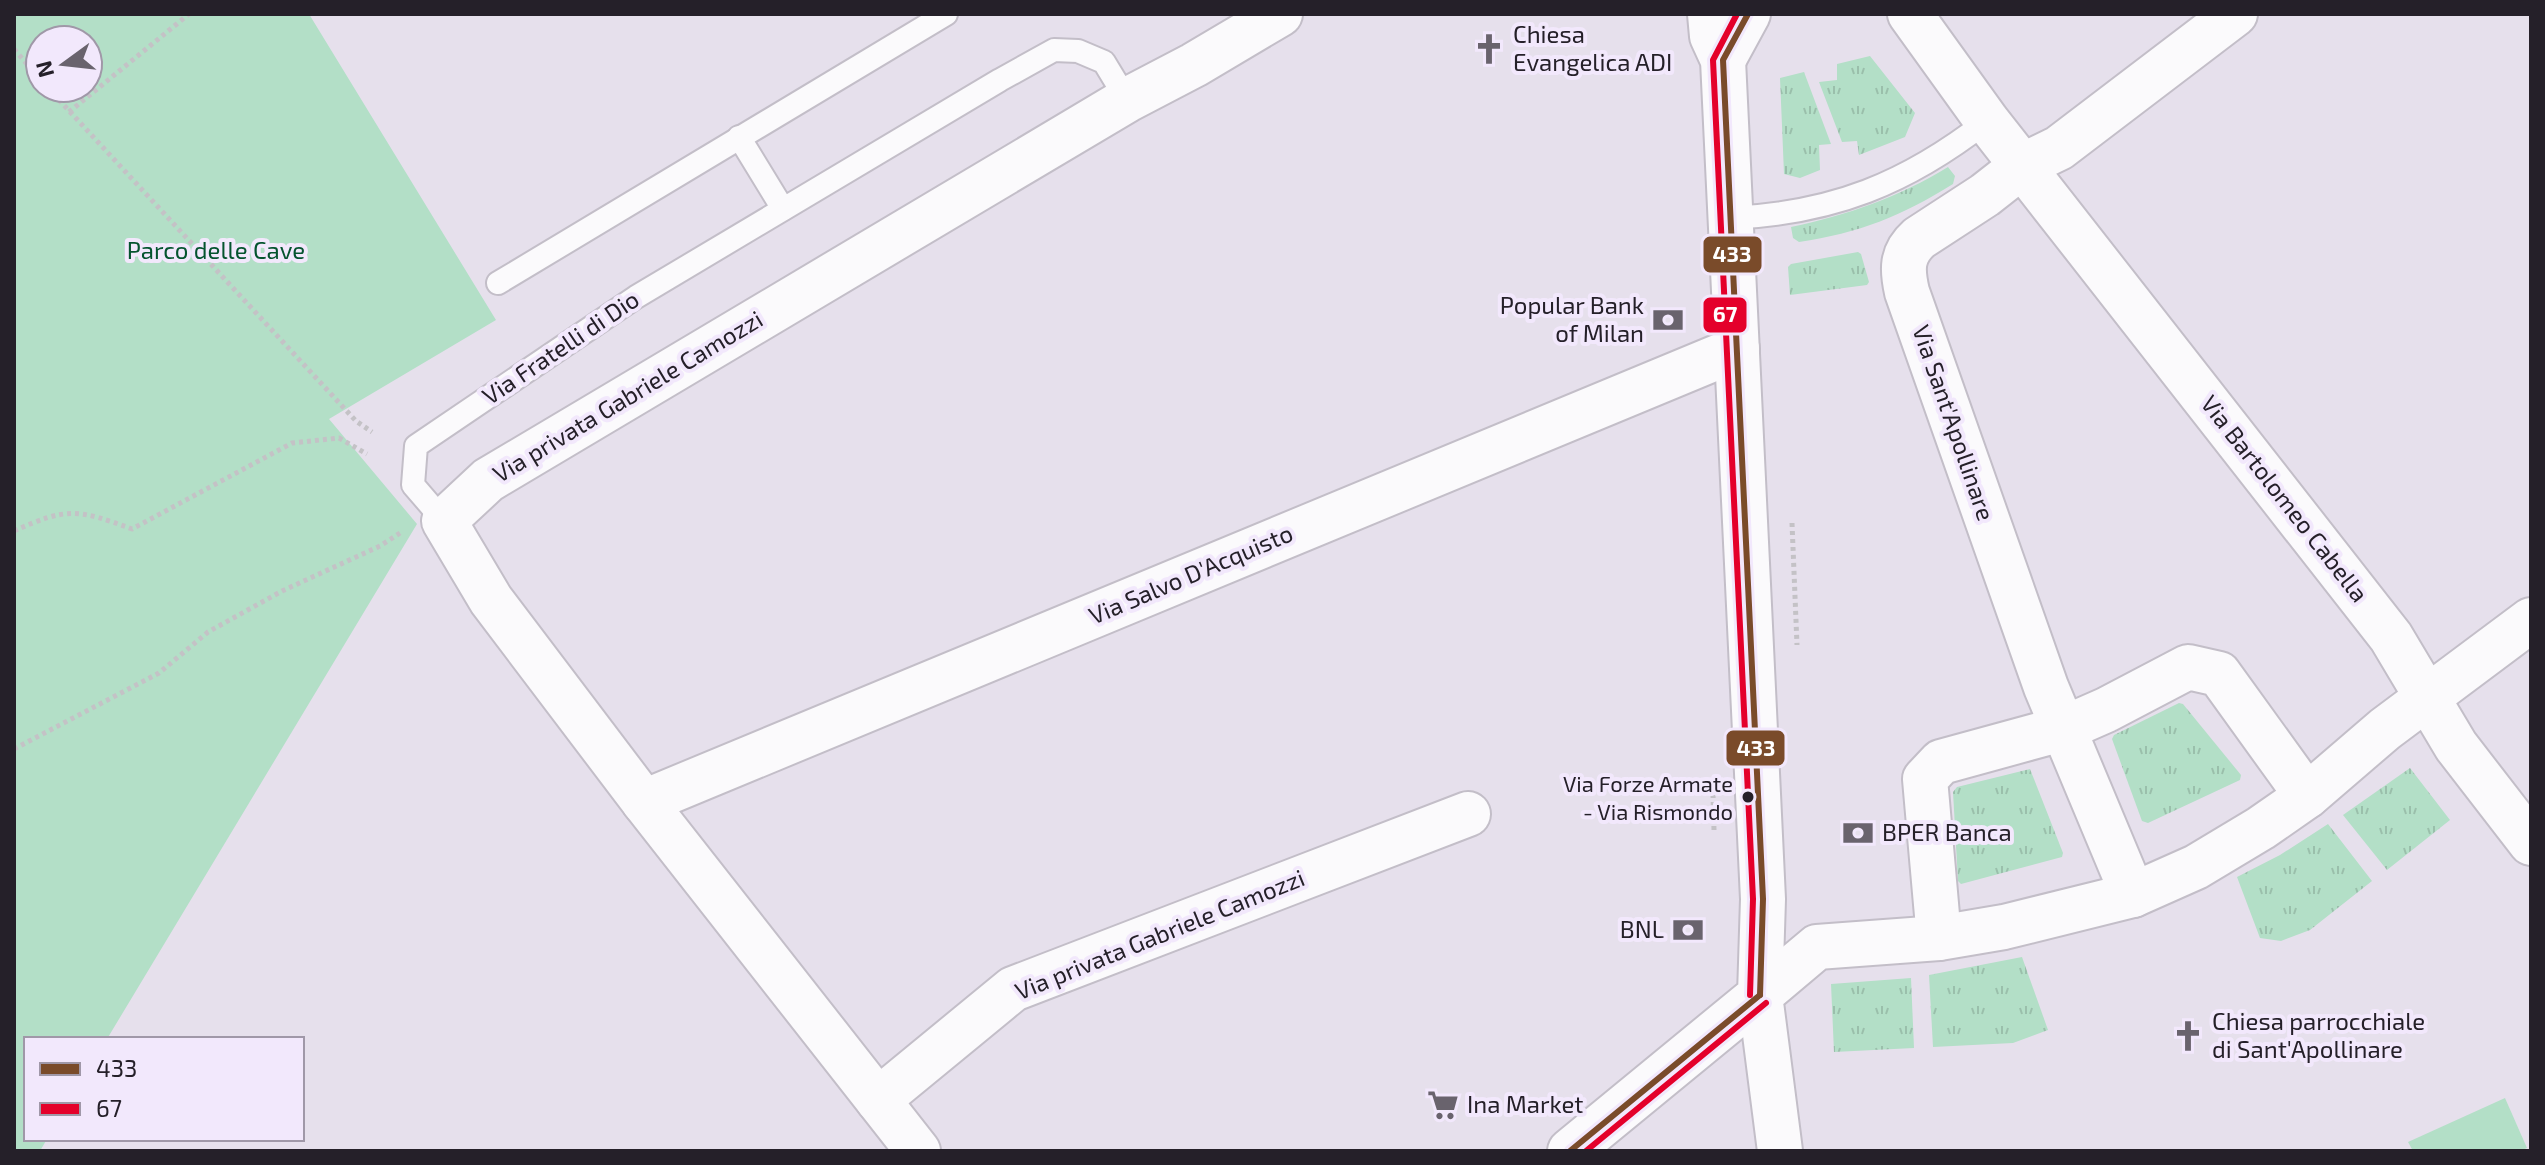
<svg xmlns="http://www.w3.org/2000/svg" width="2545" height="1165" viewBox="0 0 2545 1165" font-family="'Exo 2',sans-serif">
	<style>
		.grass { fill: url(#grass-tufts) }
		.park { fill: #b3dfc7; fill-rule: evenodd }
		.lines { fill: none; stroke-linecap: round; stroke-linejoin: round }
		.lane-casing { stroke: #c3bec8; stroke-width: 26 }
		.street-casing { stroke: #c3bec8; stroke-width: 48 }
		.secondary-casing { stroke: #c3bec8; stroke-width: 48 }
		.path { stroke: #c4c2c6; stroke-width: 5; stroke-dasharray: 4 4; stroke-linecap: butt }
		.lane { stroke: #fbfafc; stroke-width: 22 }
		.street { stroke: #fbfafc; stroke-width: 44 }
		.secondary { stroke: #fbfafc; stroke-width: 44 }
		.bus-1-casing { stroke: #f2e8fc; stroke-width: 12 }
		.bus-2-casing { stroke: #f2e8fc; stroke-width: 12 }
		.bus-1 { stroke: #7a4b2a; stroke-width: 6 }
		.bus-2 { stroke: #e4002b; stroke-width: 6 }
		.bus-dot { fill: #252029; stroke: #f2e8fc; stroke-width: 3 }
		.labels { text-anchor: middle; stroke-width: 8; stroke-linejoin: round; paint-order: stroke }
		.bus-label { font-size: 22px; fill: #252029; stroke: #f2e8fc; text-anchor: end }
		.poi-label { font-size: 24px; fill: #252029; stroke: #f2e8fc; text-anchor: start }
		.park-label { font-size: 24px; fill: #05542f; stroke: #f2e8fc }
		.street-label { font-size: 24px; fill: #252029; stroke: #f2e8fc }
		.line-badge { stroke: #f2e8fc; stroke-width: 3 }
		.badge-label { font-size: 22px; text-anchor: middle; font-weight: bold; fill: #fff }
	</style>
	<defs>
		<pattern id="grass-tufts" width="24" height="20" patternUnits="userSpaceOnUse" patternTransform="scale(2)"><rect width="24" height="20" fill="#b3dfc7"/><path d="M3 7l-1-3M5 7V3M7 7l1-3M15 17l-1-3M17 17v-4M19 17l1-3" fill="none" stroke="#9abfab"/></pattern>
	</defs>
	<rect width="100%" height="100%" fill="#e6e0ec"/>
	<!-- grass -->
	<g class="grass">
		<polygon points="1870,56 1915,113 1905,137 1859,155 1857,141 1842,142 1819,82 1837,80 1837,64"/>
		<polygon points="1804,72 1831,144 1819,145 1820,170 1800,178 1784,174 1780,78"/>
		<path d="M1948,167L1955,176L1953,184C1902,216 1859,233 1799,242L1793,238L1791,227C1848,215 1899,197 1948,167Z"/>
		<polygon points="1858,252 1861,254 1869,282 1867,285 1790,295 1788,267 1791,264"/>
		<polygon points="2179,703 2183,704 2241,775 2240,780 2148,823 2142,821 2112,739 2114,735"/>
		<polygon points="2410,768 2450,820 2387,870 2343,815"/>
		<polygon points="2030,769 2063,853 2062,857 1961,884 1958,881 1953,792 1957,787"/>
		<polygon points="2328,824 2372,881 2310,930 2281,941 2260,938 2237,877 2280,855"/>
		<polygon points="2022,957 2048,1030 2013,1043 1933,1047 1929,975"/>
		<polygon points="1911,978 1914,1048 1834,1052 1831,984"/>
	</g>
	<!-- park -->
	<g class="park">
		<path d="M14,14H309L496,320L329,419L417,524L107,1039H26V1139H47L40,1151H14ZM40,40H88V88H40Z"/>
		<polygon points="2505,1098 2527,1148 2520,1151 2413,1151 2408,1142"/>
	</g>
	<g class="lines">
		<defs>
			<g id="lane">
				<polyline points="739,137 783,209"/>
				<path d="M1731,218C1833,213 1906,184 1987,121"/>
				<polyline points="498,283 946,14"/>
				<polyline points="444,521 413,485 416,446 636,297 1000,80 1054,50 1078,51 1104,62 1127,100"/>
			</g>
			<g id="street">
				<polyline points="1910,14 1987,121 2391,637 2456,746 2531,843"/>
				<polyline points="644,802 1737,349"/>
				<path d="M2133,895L2046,687L1907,292C1902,270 1901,254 1919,238L1985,195L2022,166L2059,148L2235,14"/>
				<polyline points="1939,938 1925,779 1941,762 2065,728 2106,710 2188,667 2219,674 2307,796"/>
				<polyline points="878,1100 1013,989 1468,814"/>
				<polyline points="918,1151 644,802 491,600 444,521 488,480 1127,100 1194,65 1280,14"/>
				<polyline points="1780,1151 1760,995 1817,947 1939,938 2004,927 2133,895 2196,867 2261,828 2307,796 2385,729 2531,620"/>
			</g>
			<g id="secondary">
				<polyline points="1723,60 1748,14"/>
				<polyline points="1570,1151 1760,995 1763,899 1723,60 1712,36 1710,14"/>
			</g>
		</defs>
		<!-- lane casing -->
		<use href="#lane" class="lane-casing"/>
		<!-- street casing -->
		<use href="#street" class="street-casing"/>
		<!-- secondary casing -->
		<use href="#secondary" class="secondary-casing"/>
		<!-- path -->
		<g class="path">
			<polyline points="14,49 40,79"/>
			<polyline points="48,88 356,421 372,432"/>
			<polyline points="69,112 189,14"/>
			<polyline points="1792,523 1797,645"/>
			<path d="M14,531C67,507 78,509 132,529L292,443L339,438L367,454"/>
			<polyline points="14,749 159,673 208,632 282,591 380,546 400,533"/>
			<polyline points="1713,794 1714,830"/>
		</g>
		<!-- lane -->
		<use href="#lane" class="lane"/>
		<!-- street -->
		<use href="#street" class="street"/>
		<!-- secondary -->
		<use href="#secondary" class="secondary"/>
		<defs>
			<g id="bus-1">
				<polyline points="1748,14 1723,60 1763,899 1760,995"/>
				<polyline points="1570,1151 1760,995"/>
			</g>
			<g id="bus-2">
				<polyline points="1737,14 1713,60 1753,899 1750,995"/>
				<polyline points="1586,1151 1766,1003"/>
			</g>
		</defs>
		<!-- bus-1 casing -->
		<use href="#bus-1" class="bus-1-casing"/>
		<!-- bus-2 casing -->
		<use href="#bus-2" class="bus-2-casing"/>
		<!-- bus-1 -->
		<use href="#bus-1" class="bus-1"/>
		<!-- bus-2 -->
		<use href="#bus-2" class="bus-2"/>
	</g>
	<!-- icons -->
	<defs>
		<symbol id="church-bare" viewBox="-9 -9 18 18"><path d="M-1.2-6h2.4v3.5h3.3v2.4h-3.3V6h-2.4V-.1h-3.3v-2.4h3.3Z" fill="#69636d" stroke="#f2e8fc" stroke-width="2.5" paint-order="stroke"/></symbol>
		<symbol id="bank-bare" viewBox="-9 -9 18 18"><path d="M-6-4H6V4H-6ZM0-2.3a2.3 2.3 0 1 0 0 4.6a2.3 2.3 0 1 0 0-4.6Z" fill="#69636d" stroke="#f2e8fc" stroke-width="2.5" paint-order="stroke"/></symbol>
		<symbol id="supermarket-bare" viewBox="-9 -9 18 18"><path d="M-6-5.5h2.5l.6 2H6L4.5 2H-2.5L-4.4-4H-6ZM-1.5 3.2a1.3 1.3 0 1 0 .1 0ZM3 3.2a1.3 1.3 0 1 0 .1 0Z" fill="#69636d" stroke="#f2e8fc" stroke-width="2.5" paint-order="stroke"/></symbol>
	</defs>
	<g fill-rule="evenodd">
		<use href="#church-bare" x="1467" y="27" width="44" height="44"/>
		<use href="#bank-bare" x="1646" y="298" width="44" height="44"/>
		<use href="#bank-bare" x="1836" y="811" width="44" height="44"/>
		<use href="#bank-bare" x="1666" y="908" width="44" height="44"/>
		<use href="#church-bare" x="2166" y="1014" width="44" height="44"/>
		<use href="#supermarket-bare" x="1421" y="1083" width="44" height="44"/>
	</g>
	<!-- markers -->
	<circle class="bus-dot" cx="1748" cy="797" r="7"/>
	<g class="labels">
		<!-- bus labels -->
		<g class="bus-label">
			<text x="1733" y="792">Via Forze Armate<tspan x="1733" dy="28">- Via Rismondo</tspan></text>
		</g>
		<!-- poi labels -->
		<g class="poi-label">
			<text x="1513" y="43">Chiesa<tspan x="1513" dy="28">Evangelica ADI</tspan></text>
			<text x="1644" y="314" text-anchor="end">Popular Bank<tspan x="1644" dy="28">of Milan</tspan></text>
			<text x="1882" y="841">BPER Banca</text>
			<text x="1664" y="938" text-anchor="end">BNL</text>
			<text x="2212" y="1030">Chiesa parrocchiale<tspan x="2212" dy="28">di Sant'Apollinare</tspan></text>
			<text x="1467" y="1113">Ina Market</text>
		</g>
		<!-- park labels -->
		<g class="park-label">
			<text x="216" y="259">Parco delle Cave</text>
		</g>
		<!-- street labels -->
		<g class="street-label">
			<text transform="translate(561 348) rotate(-34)" y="8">Via Fratelli di Dio</text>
			<text transform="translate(628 397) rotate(-31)" y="8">Via privata Gabriele Camozzi</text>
			<text transform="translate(1953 423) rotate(71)" y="8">Via Sant'Apollinare</text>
			<text transform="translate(2284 499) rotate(52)" y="8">Via Bartolomeo Cabella</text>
			<text transform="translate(1191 575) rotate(-23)" y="8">Via Salvo D'Acquisto</text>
			<text transform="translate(1160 935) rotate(-22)" y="8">Via privata Gabriele Camozzi</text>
		</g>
	</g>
	<g class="line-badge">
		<rect x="1702" y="235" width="61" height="39" rx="8" fill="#7a4b2a"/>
		<rect x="1702" y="296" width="46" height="38" rx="8" fill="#e4002b"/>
		<rect x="1725" y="729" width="61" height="38" rx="8" fill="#7a4b2a"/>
	</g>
	<g class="badge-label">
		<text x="1732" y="262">433</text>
		<text x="1725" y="322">67</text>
		<text x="1756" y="756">433</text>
	</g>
	<!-- border -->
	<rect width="2545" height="1165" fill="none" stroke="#252029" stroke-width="32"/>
	<!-- legend -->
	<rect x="24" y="1037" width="280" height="104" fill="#f2e8fc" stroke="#a098a8" stroke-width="2"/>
	<rect x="40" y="1063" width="40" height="12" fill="#7a4b2a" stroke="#a098a8" stroke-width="2"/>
	<text x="96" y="1077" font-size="24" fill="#252029">433</text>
	<rect x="40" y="1103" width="40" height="12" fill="#e4002b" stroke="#a098a8" stroke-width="2"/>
	<text x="96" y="1117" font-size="24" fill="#252029">67</text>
	<!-- north arrow -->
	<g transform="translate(64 64) rotate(255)"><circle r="38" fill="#f2e8fc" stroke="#a098a8" stroke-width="2"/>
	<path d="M0-6L14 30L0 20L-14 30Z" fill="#69636d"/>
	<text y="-12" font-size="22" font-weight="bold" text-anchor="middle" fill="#252029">N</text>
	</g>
</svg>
